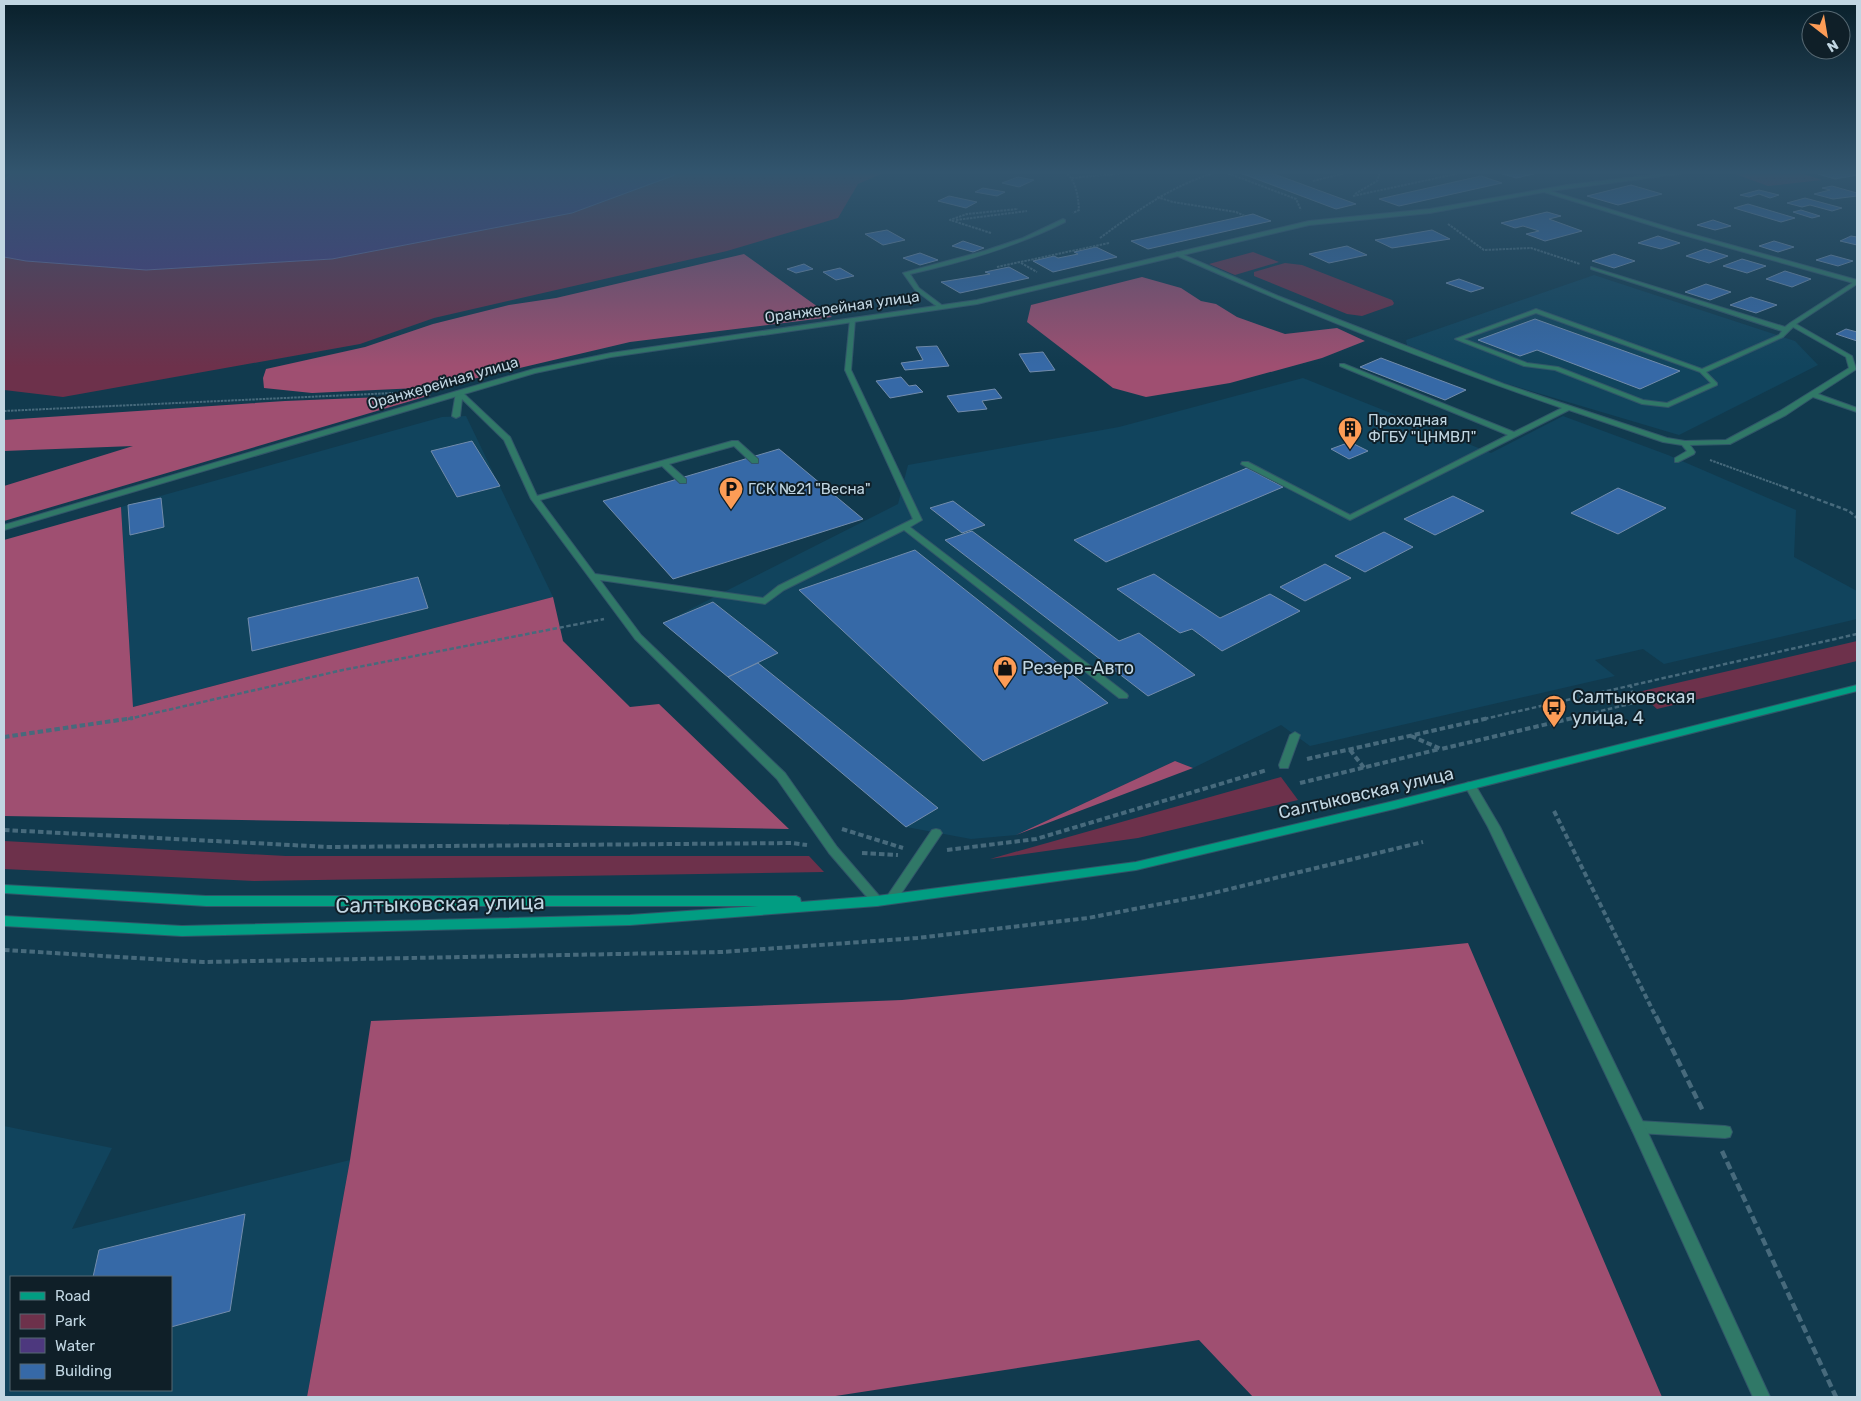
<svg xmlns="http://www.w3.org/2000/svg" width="1861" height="1401" viewBox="0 0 1861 1401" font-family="Rubik,sans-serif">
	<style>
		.built { fill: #11445d; fill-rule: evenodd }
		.green { fill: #6d314b }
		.forest { fill: #9f4f71 }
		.water { fill: #4d387e; stroke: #70679c }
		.building { fill: #3669a7; stroke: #728cac }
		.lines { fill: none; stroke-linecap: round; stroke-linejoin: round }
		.service-casing { stroke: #315669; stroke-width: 2 }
		.minor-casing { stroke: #315669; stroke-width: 2 }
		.secondary-casing { stroke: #315669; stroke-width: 2 }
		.path-far3 { stroke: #476a7c; stroke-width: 2; stroke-dasharray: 2.5 1; stroke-linecap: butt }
		.path-far2 { stroke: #476a7c; stroke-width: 2.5; stroke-dasharray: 4.5 2.5; stroke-linecap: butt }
		.path-far1 { stroke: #476a7c; stroke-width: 4; stroke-dasharray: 5.5 3; stroke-linecap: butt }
		.path { stroke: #476a7c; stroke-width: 4.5; stroke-dasharray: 8 4; stroke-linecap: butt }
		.service { fill: #307867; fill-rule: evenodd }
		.minor { fill: #307867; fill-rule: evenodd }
		.secondary { fill: #019d82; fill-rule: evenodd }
		.labels { text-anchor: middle; stroke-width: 4; stroke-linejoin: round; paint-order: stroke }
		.far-street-label { font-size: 15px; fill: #c1d6e2; stroke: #0f1f28 }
		.far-poi-label { font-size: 15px; fill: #c1d6e2; stroke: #0f1f28; text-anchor: start }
		.poi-label { font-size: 18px; fill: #c1d6e2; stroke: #0f1f28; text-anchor: start }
		.street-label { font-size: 18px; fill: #c1d6e2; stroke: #0f1f28 }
		.near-street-label { font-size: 21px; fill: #c1d6e2; stroke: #0f1f28 }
	</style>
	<rect width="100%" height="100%" fill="#113a4e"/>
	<!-- built -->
	<g class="built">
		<polygon points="1594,275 1795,341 1818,365 1679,435 1504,383 1407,345 1406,340"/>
		<polygon points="1303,378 1491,453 1563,416 1668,455 1796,510 1794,557 1857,591 1857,619 1664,664 1643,649 1595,660 1615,676 1310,746 1281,725 1193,768 1175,761 1016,835 971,839 906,827 663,623 898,504 908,465 1119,427"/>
		<polygon points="466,416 553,597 133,707 121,507 442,417"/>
		<path d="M4,1126L112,1148L72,1229L350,1160L307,1397H4ZM11,1277H171V1390H11Z"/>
	</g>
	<!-- green -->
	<g class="green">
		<polygon points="676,171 888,171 858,184 838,218 727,251 434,318 360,344 63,397 4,390 4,257 26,261 146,270 332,259 572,213 675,175"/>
		<polygon points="1764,171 1795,171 1822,180 1768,186 1735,174"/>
		<polygon points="1253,252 1279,262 1235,275 1209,264"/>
		<polygon points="1285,263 1302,265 1392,300 1394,303 1393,305 1362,316 1347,314 1254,276 1254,272"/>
		<polygon points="1857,641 1857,661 1657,709 1638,692"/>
		<polygon points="1281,777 1298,800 1138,838 990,859"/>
		<polygon points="4,841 286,856 809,856 824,872 254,881 4,869"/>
	</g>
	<!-- forest -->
	<g class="forest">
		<polygon points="744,254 832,317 630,342 439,387 312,393 264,388 263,378 266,369 365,347 433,324 509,305 556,298"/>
		<polygon points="1142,277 1181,288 1201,301 1216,304 1237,317 1285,334 1337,328 1365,341 1322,358 1230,383 1146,397 1113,388 1027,322 1031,305"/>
		<polygon points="431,395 4,521 4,486 133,446 4,451 4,420 285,401"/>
		<polygon points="121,507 133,707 553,597 563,641 630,707 659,704 789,829 4,816 4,540"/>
		<polygon points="1175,761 1193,768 1016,835"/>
		<polygon points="1468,943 1662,1397 1253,1397 1199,1340 829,1397 307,1397 350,1160 371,1021 902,1000"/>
	</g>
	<!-- water -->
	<polygon class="water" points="15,171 676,171 675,175 572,213 332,259 146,270 26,261 4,257 4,180"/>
	<!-- building -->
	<g class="building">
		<polygon points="1235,171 1266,171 1356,204 1336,209"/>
		<polygon points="1494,171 1526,171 1534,174 1516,178"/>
		<polygon points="1822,171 1857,171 1857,175 1835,179 1818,174 1827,173"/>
		<polygon points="1481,176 1502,183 1399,206 1379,199"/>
		<polygon points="1018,177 1034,180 1019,187 1002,183"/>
		<polygon points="1631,185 1662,194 1618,205 1587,196"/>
		<polygon points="1832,186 1857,193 1857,196 1833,199 1814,194 1830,190 1822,188"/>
		<polygon points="983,188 1005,192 997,196 975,192"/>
		<polygon points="1759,190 1779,195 1770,198 1759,194 1749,197 1740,195"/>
		<polygon points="949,196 977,202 966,208 938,201"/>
		<polygon points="1805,198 1842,208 1832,211 1810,205 1802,207 1787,203"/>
		<polygon points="1748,204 1795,218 1781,222 1734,208"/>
		<polygon points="1801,210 1820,216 1812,218 1793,212"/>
		<polygon points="1547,212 1561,216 1549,219 1582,231 1545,241 1526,234 1539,231 1523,226 1515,228 1501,223"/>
		<polygon points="1253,214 1271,221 1148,249 1131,241"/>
		<polygon points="1713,220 1731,226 1715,230 1697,225"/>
		<polygon points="887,230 905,240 883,245 865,234"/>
		<polygon points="1432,230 1450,239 1392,248 1375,240"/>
		<polygon points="1658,236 1680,243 1661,249 1638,243"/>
		<polygon points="1851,236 1857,237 1857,245 1840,241"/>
		<polygon points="963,241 984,248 973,252 952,246"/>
		<polygon points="1774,241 1794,247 1778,252 1759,246"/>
		<polygon points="1347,246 1367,255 1329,263 1309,254"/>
		<polygon points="1096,247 1117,257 1053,272 1033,261 1054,256 1058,258 1078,254 1074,252"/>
		<polygon points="1705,249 1728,256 1709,263 1686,256"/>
		<polygon points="920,253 938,260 920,265 903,258"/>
		<polygon points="1614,254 1635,261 1614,268 1592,261"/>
		<polygon points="1831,255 1853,261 1838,266 1816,260"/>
		<polygon points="1742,259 1766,266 1747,273 1723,266"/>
		<polygon points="804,264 813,269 796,273 787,269"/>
		<polygon points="1009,267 1029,278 960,293 941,282 990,274 985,272"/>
		<polygon points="840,268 854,276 836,280 823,272"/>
		<polygon points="1785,271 1811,279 1792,287 1766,279"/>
		<polygon points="1459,279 1484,288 1471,292 1446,283"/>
		<polygon points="1706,284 1731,292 1710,300 1685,292"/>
		<polygon points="1751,297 1777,305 1756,313 1730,305"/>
		<polygon points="1535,319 1680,371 1640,389 1537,350 1520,356 1478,340"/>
		<polygon points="1846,329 1857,332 1857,341 1836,334"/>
		<polygon points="937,346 949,366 905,370 901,363 923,360 916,347"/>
		<polygon points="1043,352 1055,370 1030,372 1019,354"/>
		<polygon points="1381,358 1466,390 1445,400 1360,367"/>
		<polygon points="901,377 909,386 916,385 923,392 890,398 876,381"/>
		<polygon points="995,389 1002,398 982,401 987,409 958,412 947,396"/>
		<polygon points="472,441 500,486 457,497 431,451"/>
		<polygon points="1350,442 1368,451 1349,459 1331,449"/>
		<polygon points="779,449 863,519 673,579 603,501"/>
		<polygon points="1247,468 1283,487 1106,562 1074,540"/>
		<polygon points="1618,488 1666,508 1618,534 1571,513"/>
		<polygon points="1453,496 1484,511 1435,535 1404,519"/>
		<polygon points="161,498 164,527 130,535 128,505"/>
		<polygon points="953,501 985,525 962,533 930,508"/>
		<polygon points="972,531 1119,641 1139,633 1195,675 1148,696 945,540"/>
		<polygon points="1384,532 1413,547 1365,572 1335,556"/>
		<polygon points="915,550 925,558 1108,703 983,761 799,590"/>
		<polygon points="1325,564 1351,578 1305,601 1280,587"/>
		<polygon points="1154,574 1220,618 1270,594 1300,611 1222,651 1192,629 1180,633 1117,589"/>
		<polygon points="418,577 428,608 252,651 248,618"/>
		<polygon points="713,602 778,653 728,677 663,623"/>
		<polygon points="758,663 938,808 906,827 728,677"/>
		<polygon points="245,1214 230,1311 171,1327 171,1277 93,1277 99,1250"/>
	</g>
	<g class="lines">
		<defs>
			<g id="service">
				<path d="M1063,219L1065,220V222C1015,247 964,262 910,274L919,288L943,306V308H939L915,290L903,273L984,251L1023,238Z"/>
				<path d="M1177,252L1278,296L1504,384L1667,438L1685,441L1726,440L1780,411L1849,368L1846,357L1793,327L1783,337L1706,372L1717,383V385L1668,407L1642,404L1555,370L1524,366L1455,339L1536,309L1702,369L1779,335L1782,331L1591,269V267L1785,327L1790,323L1857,280V284L1796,324L1852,356L1856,369L1855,370L1818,394L1857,408V412L1813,397L1786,415L1730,444L1690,445L1695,452L1694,454L1678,462H1675V458L1687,451L1682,445L1663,442L1569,410L1350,520L1241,464L1242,462H1248L1350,515L1508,435L1340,366V364H1344L1514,432L1562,408C1431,363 1302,311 1175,255L1174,254ZM1536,313L1700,372L1711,383L1667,403L1643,400L1558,367L1527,363L1464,339Z"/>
				<polygon points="850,319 855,320 851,370 922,520 910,527 1127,694 1128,696 1127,698 1119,698 904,530 784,590 765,604 600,580 641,635 785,773 837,847 881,898 883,901 881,904 877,906 873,904 829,853 777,779 635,639 531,499 504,440 462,399 460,416 456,418 452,416 456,392 461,391 510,437 537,496 732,441 738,441 758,459 758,463 752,463 734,446 669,464 686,479 686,483 680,483 662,466 540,500 595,574 763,598 778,586 913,519 845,370"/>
				<polygon points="1295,732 1300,735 1289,765 1288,768 1280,768 1279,765 1290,735"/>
				<polygon points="936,829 940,830 942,833 940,836 896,901 892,903 888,901 886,898 888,895 932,830"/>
				<polygon points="1638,1121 1725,1126 1730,1127 1732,1132 1730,1137 1725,1138 1638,1133 1633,1132 1631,1127 1633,1122"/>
			</g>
			<g id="minor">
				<polygon points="1686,171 1700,171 1550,191 1677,230 1857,280 1857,284 1673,232 1544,192 1430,213 1309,225 977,304 611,357 535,373 4,530 4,525 457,391 534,369 611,353 977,300 1309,221 1430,209 1567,185"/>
				<polygon points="1470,782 1474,783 1500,827 1643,1122 1770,1397 1753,1397 1632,1130 1488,827 1465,786 1466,783"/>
			</g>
			<polygon id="secondary" points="1857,685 1857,691 1394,809 1136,870 877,906 630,925 182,936 4,926 4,916 182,926 630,915 758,906 206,906 4,893 4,885 206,896 796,896 800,898 801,902 877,896 1136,862 1394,801"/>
		</defs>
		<!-- service casing -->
		<use href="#service" class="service-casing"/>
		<!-- minor casing -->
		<use href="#minor" class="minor-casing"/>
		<!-- secondary casing -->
		<use href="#secondary" class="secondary-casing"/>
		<!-- path-far3 -->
		<g class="path-far3">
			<path d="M1065,171C1076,181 1078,195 1079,210L1073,213"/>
			<polyline points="1222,171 1296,199 1301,210"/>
			<polyline points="1072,178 1146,171"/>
			<polyline points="1313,181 1354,171"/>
			<polyline points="1355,194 1377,181 1380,171"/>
			<polyline points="1353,196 1470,171"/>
			<polyline points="1157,197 1173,202 1236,212 1245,216"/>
			<polyline points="956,220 1027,211"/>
			<polyline points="1448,224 1484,250 1531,248 1580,264"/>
			<polyline points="991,233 950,220 967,214 1018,209"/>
			<path d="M1100,238C1138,210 1174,184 1220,171"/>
			<polyline points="1021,263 1037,272"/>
			<polyline points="997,267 1109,243"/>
			<polyline points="4,411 393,393"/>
			<polyline points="1710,460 1787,488"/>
		</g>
		<!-- path-far2 -->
		<g class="path-far2">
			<polyline points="1784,487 1849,511 1857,518"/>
			<polyline points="128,719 343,670 604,619"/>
			<polyline points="1484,719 1857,634"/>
			<polyline points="1567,719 1634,703 1631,686"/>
		</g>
		<!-- path-far1 -->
		<g class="path-far1">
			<polyline points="1411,736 1441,749 1573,718"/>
			<polyline points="4,737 133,718"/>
			<polyline points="1350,750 1365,769"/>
			<polyline points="1307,759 1489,718"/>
			<polyline points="1300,783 1440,749"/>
			<polyline points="1554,811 1656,1017"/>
			<polyline points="842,829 903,848"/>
			<polyline points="4,830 329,847 792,843 807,845"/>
			<polyline points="947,850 1036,839 1267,770"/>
			<polyline points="862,853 898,855"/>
			<polyline points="4,950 203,962 722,952 917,938 1088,918 1201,896 1423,842"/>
		</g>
		<!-- path -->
		<g class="path">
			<polyline points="1656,1016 1703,1111"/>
			<polyline points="1722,1151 1836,1397"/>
		</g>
		<!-- service -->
		<use href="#service" class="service"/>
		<!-- minor -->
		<use href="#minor" class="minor"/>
		<!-- secondary -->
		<use href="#secondary" class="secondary"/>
	</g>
	<!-- sky -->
	<linearGradient id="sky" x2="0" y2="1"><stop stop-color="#09202b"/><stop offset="0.47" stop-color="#32556e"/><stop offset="1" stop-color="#32556e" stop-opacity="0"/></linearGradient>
	<rect width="1861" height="367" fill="url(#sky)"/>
	<!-- icons -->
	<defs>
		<symbol id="building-pin" viewBox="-11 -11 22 30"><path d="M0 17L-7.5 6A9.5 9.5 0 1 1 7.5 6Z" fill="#fd9c56" stroke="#0f1f28"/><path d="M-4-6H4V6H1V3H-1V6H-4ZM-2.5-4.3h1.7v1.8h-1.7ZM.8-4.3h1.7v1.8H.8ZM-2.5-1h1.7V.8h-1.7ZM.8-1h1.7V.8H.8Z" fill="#111"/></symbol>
		<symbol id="parking-pin" viewBox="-11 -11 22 30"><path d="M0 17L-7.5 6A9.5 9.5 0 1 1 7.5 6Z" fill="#fd9c56" stroke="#0f1f28"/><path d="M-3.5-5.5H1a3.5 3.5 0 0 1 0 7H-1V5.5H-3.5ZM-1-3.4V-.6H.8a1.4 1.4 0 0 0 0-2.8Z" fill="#111"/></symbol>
		<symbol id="shop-pin" viewBox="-11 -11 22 30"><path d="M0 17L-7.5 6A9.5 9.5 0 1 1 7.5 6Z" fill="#fd9c56" stroke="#0f1f28"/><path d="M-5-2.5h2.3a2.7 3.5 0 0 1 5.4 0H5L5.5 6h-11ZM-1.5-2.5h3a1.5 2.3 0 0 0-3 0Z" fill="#111"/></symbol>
		<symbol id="bus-pin" viewBox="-11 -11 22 30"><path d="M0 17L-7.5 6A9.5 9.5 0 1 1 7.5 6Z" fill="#fd9c56" stroke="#0f1f28"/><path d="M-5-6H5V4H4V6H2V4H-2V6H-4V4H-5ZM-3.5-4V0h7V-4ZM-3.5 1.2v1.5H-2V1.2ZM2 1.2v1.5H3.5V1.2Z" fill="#111"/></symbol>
	</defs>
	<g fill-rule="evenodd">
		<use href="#building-pin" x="1336" y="415" width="28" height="38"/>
		<use href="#parking-pin" x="717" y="475" width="28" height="38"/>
		<use href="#shop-pin" x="991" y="654" width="28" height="38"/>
		<use href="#bus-pin" x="1540" y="693" width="28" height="38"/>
	</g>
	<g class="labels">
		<!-- far-street labels -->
		<g class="far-street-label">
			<text transform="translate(842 307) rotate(-8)" y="5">Оранжерейная улица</text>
			<text transform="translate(443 383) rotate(-16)" y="5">Оранжерейная улица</text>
		</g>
		<!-- far-poi labels -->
		<g class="far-poi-label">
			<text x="1368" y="425">Проходная<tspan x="1368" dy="17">ФГБУ "ЦНМВЛ"</tspan></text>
			<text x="748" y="494">ГСК №21 "Весна"</text>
		</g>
		<!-- poi labels -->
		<g class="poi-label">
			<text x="1022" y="674">Резерв-Авто</text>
			<text x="1572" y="703">Салтыковская<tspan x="1572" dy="21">улица, 4</tspan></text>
		</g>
		<!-- street labels -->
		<g class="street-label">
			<text transform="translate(1366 793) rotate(-13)" y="6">Салтыковская улица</text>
		</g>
		<!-- near-street labels -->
		<g class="near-street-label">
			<text transform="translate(440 904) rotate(-1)" y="7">Салтыковская улица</text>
		</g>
	</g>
	<!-- border -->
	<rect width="1861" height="1401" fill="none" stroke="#c1d6e2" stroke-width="10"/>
	<!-- legend -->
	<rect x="10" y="1276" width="162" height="115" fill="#0f1f28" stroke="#566872"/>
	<rect x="20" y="1292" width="25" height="8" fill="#019d82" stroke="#566872"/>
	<text x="55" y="1301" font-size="15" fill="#c1d6e2">Road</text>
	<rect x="20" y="1314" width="25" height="15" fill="#6d314b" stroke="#566872"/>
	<text x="55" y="1326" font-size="15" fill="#c1d6e2">Park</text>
	<rect x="20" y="1338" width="25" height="15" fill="#4d387e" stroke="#566872"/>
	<text x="55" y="1351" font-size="15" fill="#c1d6e2">Water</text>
	<rect x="20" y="1364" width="25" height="15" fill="#3669a7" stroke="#566872"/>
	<text x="55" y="1376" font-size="15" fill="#c1d6e2">Building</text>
	<!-- north arrow -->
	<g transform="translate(1826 35) rotate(149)"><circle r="24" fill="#0f1f28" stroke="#566872"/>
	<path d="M0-4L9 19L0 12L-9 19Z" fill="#fd9c56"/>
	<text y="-8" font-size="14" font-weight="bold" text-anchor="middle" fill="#c1d6e2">N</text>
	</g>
</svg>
